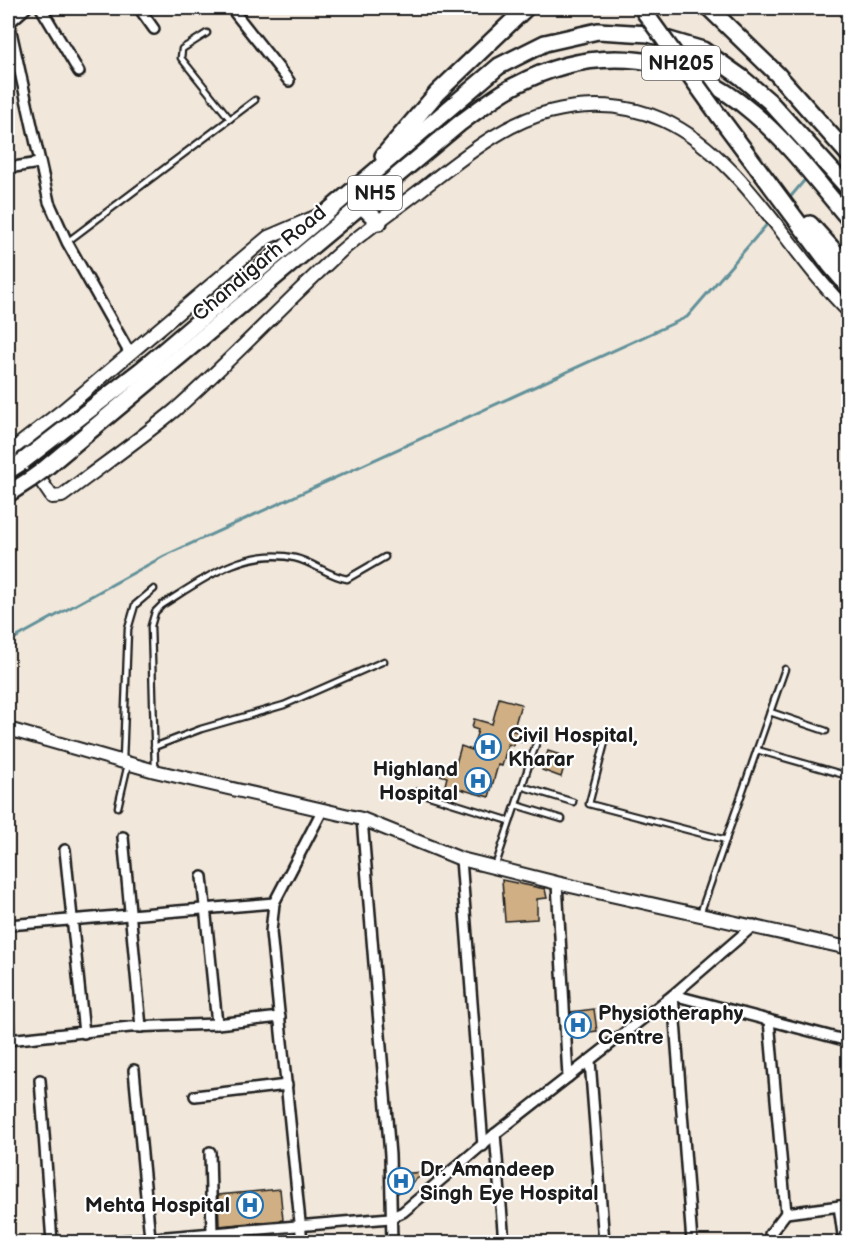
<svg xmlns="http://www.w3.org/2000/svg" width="856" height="1250" viewBox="0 0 856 1250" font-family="'Balsamiq Sans',sans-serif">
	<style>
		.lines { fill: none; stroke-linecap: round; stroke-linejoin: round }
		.stream { stroke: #62919a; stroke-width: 3 }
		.building { fill: #cfaf83; stroke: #1c1c1c; stroke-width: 1.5 }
		.service-casing { stroke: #1c1c1c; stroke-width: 9 }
		.minor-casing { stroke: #1c1c1c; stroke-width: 14 }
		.tertiary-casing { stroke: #1c1c1c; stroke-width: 16 }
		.trunk-casing { stroke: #1c1c1c; stroke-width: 20 }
		.service { stroke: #fff; stroke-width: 4.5 }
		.minor { stroke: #fff; stroke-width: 9 }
		.tertiary { stroke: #fff; stroke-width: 12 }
		.trunk { stroke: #fff; stroke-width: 15 }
		.trunk-bridge-casing { stroke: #1c1c1c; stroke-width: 20; stroke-linecap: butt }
		.trunk-bridge { stroke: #fff; stroke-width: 15 }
		.labels { text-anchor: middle; stroke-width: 4.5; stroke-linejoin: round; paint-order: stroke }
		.shield { fill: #fff; stroke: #606060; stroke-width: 1.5 }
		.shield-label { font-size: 20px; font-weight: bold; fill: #1c1c1c }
		.street-label { font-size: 21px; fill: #1c1c1c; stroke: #fff }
		.poi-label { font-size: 21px; font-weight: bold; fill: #1c1c1c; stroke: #fff; text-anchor: start }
	</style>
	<rect width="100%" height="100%" fill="#f1e7da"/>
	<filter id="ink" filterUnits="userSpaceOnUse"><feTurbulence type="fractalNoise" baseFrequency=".0167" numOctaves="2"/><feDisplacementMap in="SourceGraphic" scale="12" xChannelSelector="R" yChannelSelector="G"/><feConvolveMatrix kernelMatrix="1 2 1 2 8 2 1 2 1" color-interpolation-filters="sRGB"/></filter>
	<g filter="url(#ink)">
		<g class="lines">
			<!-- stream -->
			<g class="stream">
				<polyline points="840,140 848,130"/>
				<polyline points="787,201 808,176"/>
				<polyline points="8,642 164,556 687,317 769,222"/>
			</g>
		</g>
		<!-- building -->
		<g class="building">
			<polygon points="499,698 521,704 513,731 523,733 521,742 515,740 513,746 508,744 502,766 498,765 489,797 445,785 447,777 440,775 443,764 455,767 461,746 472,750 478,730 472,728 474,719 492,724"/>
			<polygon points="548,751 567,757 561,777 542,770"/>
			<polygon points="502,880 545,889 547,898 537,899 537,919 505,921"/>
			<polygon points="594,1009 597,1031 574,1034 571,1012"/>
			<polygon points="426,1172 398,1193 397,1174"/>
			<polygon points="280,1189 283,1220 219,1226 218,1195"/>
		</g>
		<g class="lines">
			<defs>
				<g id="service">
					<polyline points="207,33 182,49 181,58 230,119"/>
					<polyline points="67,242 255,100"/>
					<polyline points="770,712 826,731"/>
					<polyline points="605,742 589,804 726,840"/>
					<polyline points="154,747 201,729 284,705 384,661"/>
					<polyline points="757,750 848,776"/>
					<polyline points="123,760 128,629 135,605 154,589"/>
					<path d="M155,769L151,626L155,612L162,605C202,580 244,547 295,558C313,562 328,576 347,579L385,557"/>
					<polyline points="521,786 573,802"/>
					<polyline points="417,792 510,821"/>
					<polyline points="516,805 562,819"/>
					<polyline points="118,807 128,764"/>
					<polyline points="495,867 537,741"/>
					<polyline points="700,914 785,669"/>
				</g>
				<g id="minor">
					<polyline points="41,8 79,72"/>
					<polyline points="139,8 154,29"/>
					<polyline points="231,8 289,81"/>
					<polyline points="8,18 49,202 67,242 129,352"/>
					<polyline points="8,24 26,8"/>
					<polyline points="8,168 39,163"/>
					<polyline points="362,819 390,1155 392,1242"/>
					<polyline points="123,837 141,1027"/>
					<polyline points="65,850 84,1033"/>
					<polyline points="461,859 483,1146"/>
					<polyline points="202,877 217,1024"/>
					<polyline points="557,883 568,1077"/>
					<polyline points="8,925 274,903"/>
					<polyline points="8,1018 9,1040"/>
					<polyline points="769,1020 786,1213 848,1205"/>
					<polyline points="8,1040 130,1027 217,1024 280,1017"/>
					<polyline points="590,1061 604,1242"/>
					<polyline points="134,1070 150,1238"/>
					<polyline points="40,1080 52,1242"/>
					<polyline points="195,1096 287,1085"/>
					<polyline points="495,1134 504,1242"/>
					<polyline points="210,1152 212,1233"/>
					<polyline points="839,1206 844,1242"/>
					<polyline points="108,1242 390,1218 403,1212 495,1134 673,995 754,925"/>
					<polyline points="302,1242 271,932 274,903 322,811"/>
					<polyline points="692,1242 673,995 848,1041"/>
					<polyline points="771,1242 770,1234 786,1213"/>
				</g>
				<g id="tertiary">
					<path d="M17,446L52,497L62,496C100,467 139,440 175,410C232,360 284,303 340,252C369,227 402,205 432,181C468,154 505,123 549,112C587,102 627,104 663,120C743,157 787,251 848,311"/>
					<polyline points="8,453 63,410 268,237 317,216"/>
					<polyline points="8,729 155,771 362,819 461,859 557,883 848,948"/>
				</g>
				<g id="trunk">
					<polyline points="709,8 777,74 848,154"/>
					<polyline points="719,116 830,265 848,286"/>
					<polyline points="383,156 437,93 526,8"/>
					<polyline points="361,205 379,222"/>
					<polyline points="810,224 848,266"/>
					<polyline points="31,455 141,370 499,66 545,43 598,31 649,34 703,50 741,77 769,101 848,188"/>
					<polyline points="8,471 22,462"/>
					<path d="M42,471L459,124C477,111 496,95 516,85C597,42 684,53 753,113C789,143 818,183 848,218"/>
					<polyline points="8,494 31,479"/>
				</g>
			</defs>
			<!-- service casing -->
			<use href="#service" class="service-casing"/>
			<!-- minor casing -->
			<use href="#minor" class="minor-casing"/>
			<!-- tertiary casing -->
			<use href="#tertiary" class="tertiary-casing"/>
			<!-- trunk casing -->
			<use href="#trunk" class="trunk-casing"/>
			<!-- service -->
			<use href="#service" class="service"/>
			<!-- minor -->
			<use href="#minor" class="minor"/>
			<!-- tertiary -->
			<use href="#tertiary" class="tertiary"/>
			<!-- trunk -->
			<use href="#trunk" class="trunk"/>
			<defs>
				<g id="trunk-bridge">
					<polyline points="643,10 719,116"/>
					<polyline points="22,462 31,455"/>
					<polyline points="31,479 42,471"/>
				</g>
			</defs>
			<!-- trunk-bridge casing -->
			<use href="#trunk-bridge" class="trunk-bridge-casing"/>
			<!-- trunk-bridge -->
			<use href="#trunk-bridge" class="trunk-bridge"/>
		</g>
	</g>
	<!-- icons -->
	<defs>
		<symbol id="hospital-ring" viewBox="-11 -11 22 22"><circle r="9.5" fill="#fff" stroke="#1f6fb2" stroke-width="1.5"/><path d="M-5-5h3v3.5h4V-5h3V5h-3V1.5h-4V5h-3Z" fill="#1f6fb2"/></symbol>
	</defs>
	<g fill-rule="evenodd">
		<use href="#hospital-ring" x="473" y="732" width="30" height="30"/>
		<use href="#hospital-ring" x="463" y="766" width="30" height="30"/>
		<use href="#hospital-ring" x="563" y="1010" width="30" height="30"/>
		<use href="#hospital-ring" x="386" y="1166" width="30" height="30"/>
		<use href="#hospital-ring" x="235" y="1190" width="30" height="30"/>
	</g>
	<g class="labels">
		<!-- shield labels -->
		<g class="shield">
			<rect x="642" y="46" width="78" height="34" rx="4.5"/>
			<rect x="348" y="176" width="54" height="34" rx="4.5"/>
		</g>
		<g class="shield-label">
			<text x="681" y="70">NH205</text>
			<text x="375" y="200">NH5</text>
		</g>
		<!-- street labels -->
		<g class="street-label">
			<text transform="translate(259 263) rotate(-40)" y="7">Chandigarh Road</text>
		</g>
		<!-- poi labels -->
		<g class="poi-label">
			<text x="508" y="742">Civil Hospital,<tspan x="508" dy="24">Kharar</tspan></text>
			<text x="458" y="776" text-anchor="end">Highland<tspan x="458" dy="24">Hospital</tspan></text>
			<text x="598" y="1020">Physiotheraphy<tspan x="598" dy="24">Centre</tspan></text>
			<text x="420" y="1176">Dr. Amandeep<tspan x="420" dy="24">Singh Eye Hospital</tspan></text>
			<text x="230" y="1212" text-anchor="end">Mehta Hospital</text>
		</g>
	</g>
	<!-- margin -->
	<rect width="856" height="1250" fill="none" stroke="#fff" stroke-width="30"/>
	<rect x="15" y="15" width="826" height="1220" fill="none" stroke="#1c1c1c" stroke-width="2" filter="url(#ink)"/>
</svg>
